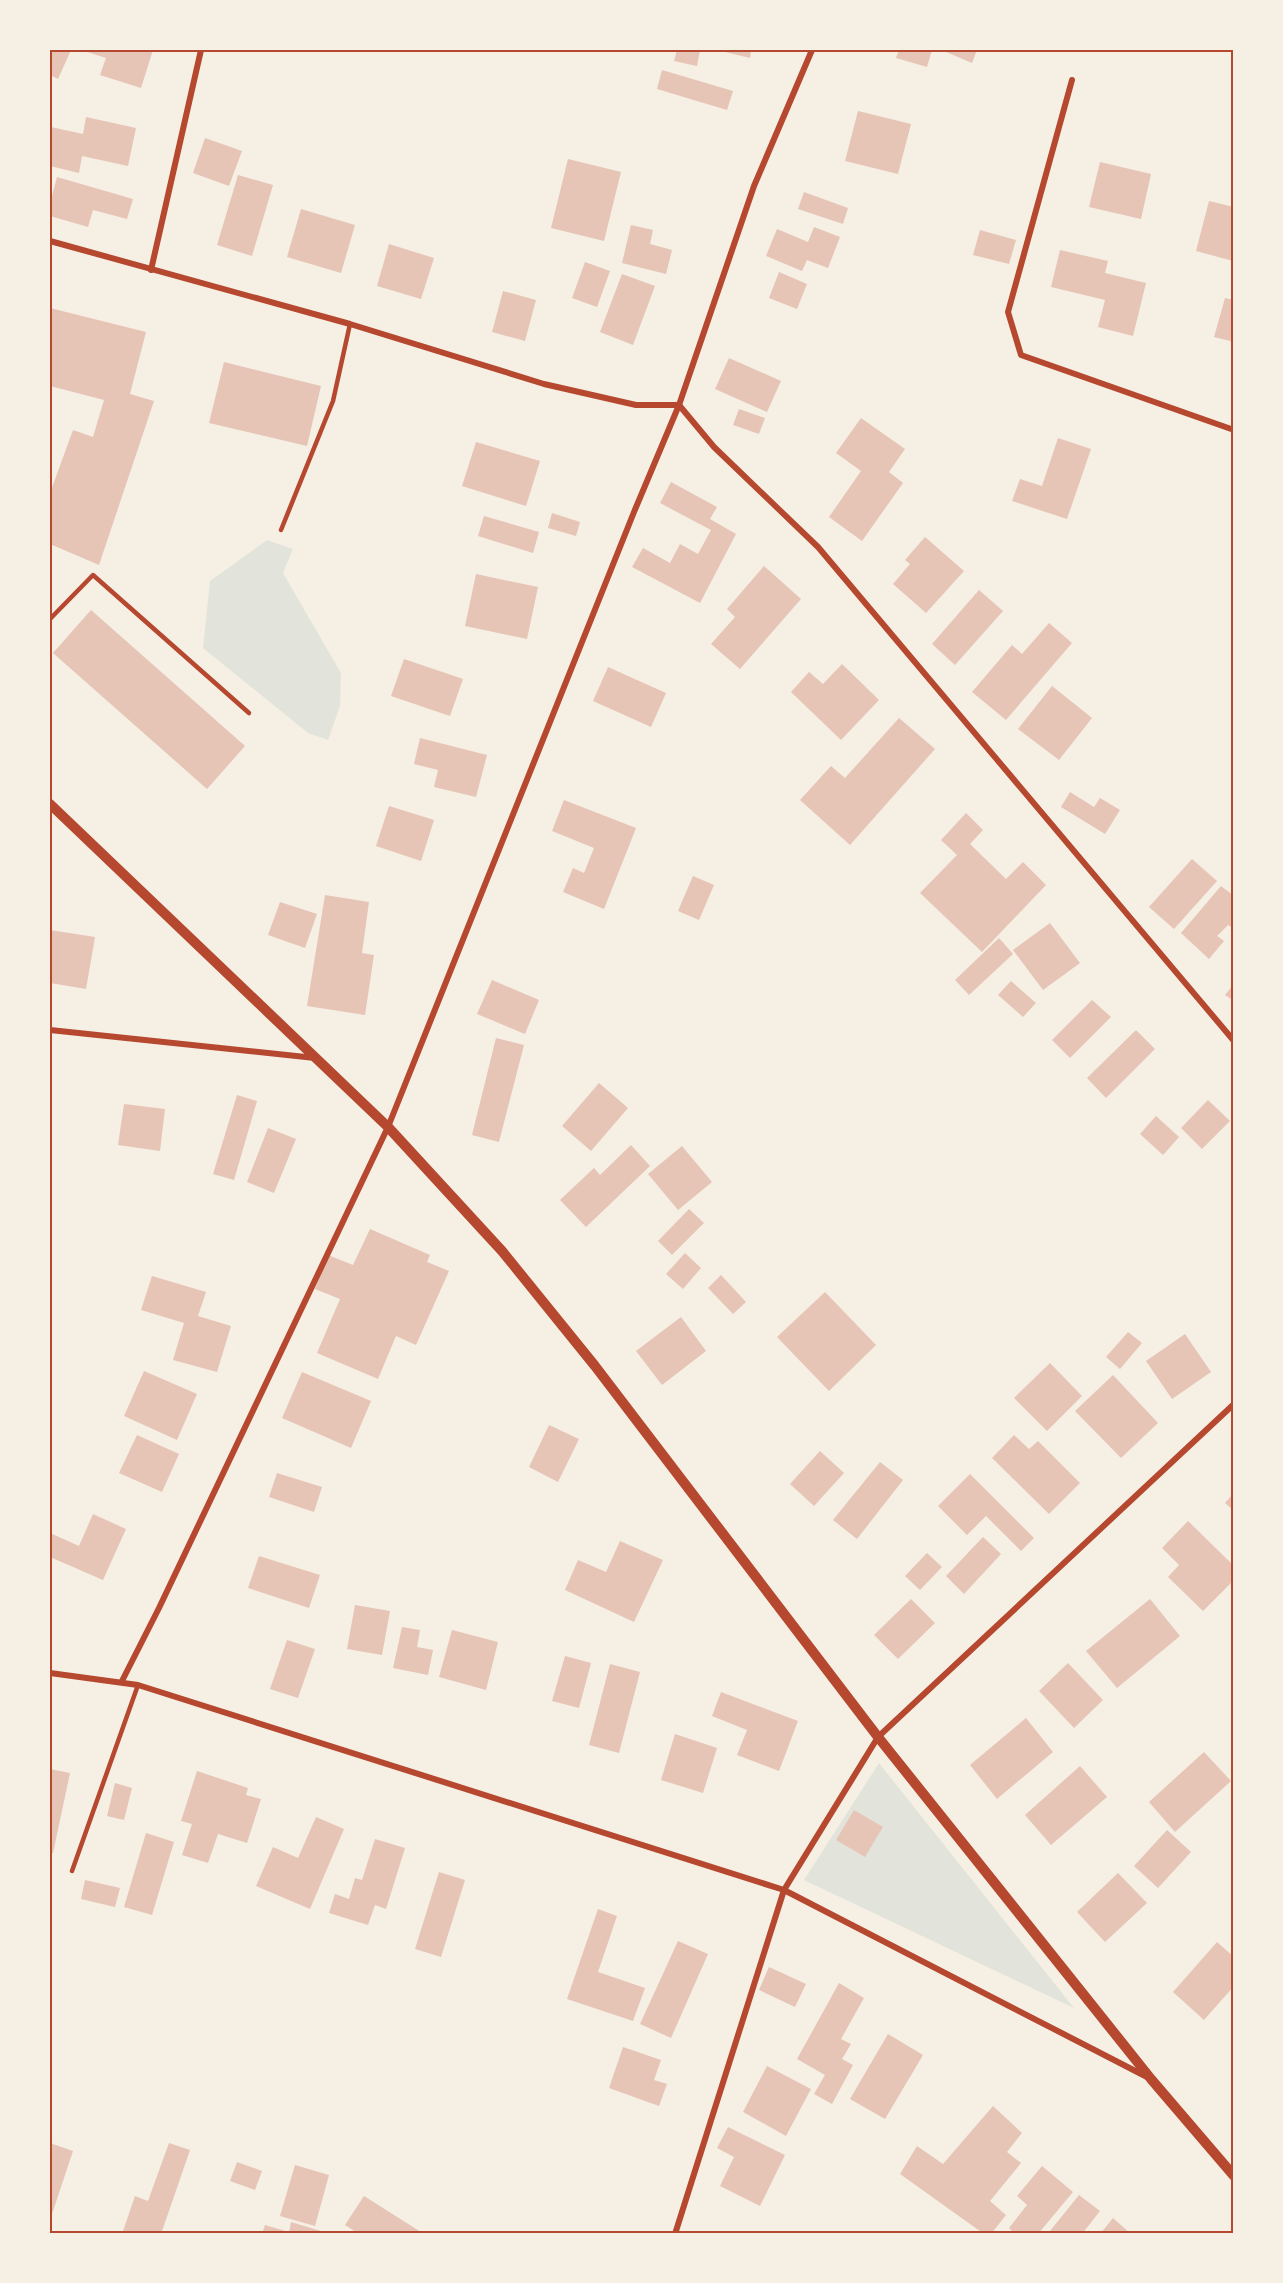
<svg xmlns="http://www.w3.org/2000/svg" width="1283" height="2283" viewBox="0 0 1283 2283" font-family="'Work Sans',sans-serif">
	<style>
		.green { fill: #e2e4dc }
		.building { fill: #e6c5b7 }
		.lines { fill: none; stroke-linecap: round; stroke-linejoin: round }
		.service { stroke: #b5482f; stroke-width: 4.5 }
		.minor { stroke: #b5482f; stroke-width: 6 }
		.tertiary { stroke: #b5482f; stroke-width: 10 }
		.neatline { fill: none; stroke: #b5482f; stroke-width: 2 }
	</style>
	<rect width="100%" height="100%" fill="#f6efe4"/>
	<!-- green -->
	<g class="green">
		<polygon points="267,540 293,549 283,573 341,673 340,706 328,740 308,733 203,648 210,581"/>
		<polygon points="879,1763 1074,2008 804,1880"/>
	</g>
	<!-- building -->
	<g class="building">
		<polygon points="50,50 71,50 58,79 50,75"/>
		<polygon points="81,50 153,50 141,88 100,75 106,58"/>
		<polygon points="677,50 700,50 697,66 674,61"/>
		<polygon points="717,50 751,50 750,58"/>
		<polygon points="899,50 932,50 927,67 896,58"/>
		<polygon points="948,50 977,50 972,63 946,52"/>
		<polygon points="662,70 733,91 727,110 657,89"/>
		<polygon points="858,111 911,124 898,174 845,161"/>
		<polygon points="86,117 136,128 128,166 82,156 79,173 50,166 51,127 83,134"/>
		<polygon points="205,138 242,151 229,186 193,173"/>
		<polygon points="568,159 621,172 604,241 551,228"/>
		<polygon points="1100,162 1151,174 1141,219 1089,207"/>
		<polygon points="238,175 273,185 252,256 217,245"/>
		<polygon points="57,177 133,199 127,219 93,210 88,227 50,216 50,204"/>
		<polygon points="804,192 848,208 843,224 798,209"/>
		<polygon points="1209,201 1234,207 1233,261 1196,251"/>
		<polygon points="301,209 355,225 341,273 287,257"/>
		<polygon points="631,225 653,230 650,244 672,250 666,274 622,263"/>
		<polygon points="814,227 840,237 828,268 807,260 802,271 766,256 777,229 808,242"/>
		<polygon points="980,230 1016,240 1009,264 973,255"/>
		<polygon points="389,244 434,258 421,299 377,286"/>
		<polygon points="1060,250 1108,261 1105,273 1146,283 1133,336 1098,327 1105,300 1051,287"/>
		<polygon points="585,262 610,271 597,307 572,298"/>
		<polygon points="779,272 807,284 797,309 769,298"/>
		<polygon points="622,274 655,286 633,345 600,332"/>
		<polygon points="503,291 536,300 525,341 492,332"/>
		<polygon points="1225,298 1234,300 1234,342 1214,337"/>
		<polygon points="50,308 146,332 130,394 154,401 99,565 50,544 50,493 73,430 93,437 104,400 50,386"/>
		<polygon points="729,358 781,381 767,412 715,389"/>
		<polygon points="224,362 321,386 307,446 209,423"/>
		<polygon points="739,409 765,418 759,434 733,425"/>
		<polygon points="861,418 905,449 889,472 903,483 862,541 829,517 861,471 836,453"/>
		<polygon points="1058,438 1091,449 1067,519 1012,501 1020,479 1042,486"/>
		<polygon points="476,442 540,461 526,506 462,486"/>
		<polygon points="671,482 717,507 710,519 736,534 700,603 632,567 643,548 670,563 680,544 698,554 711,530 660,503"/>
		<polygon points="552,513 580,522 576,536 548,528"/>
		<polygon points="484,516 539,532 533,553 478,536"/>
		<polygon points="925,537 964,571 926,613 893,584 910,564 905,560"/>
		<polygon points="764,566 801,599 740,669 711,644 735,617 727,609"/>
		<polygon points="476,574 538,587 527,639 465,626"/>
		<polygon points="979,590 1003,611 955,665 932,644"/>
		<polygon points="91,610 245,746 207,789 53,653"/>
		<polygon points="1049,623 1072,643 1006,720 972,692 1012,645 1022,654"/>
		<polygon points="404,659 463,679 450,716 391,696"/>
		<polygon points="842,664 879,700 841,740 791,692 809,672 823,684"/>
		<polygon points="608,667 666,693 651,727 593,701"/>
		<polygon points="1052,686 1092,718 1059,760 1018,729"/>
		<polygon points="899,718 935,749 850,845 800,800 831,766 845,778"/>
		<polygon points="420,738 487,755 476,797 434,787 438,770 414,764"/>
		<polygon points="1070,792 1094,807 1100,798 1120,810 1105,834 1061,807"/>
		<polygon points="564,800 636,828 604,909 563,892 573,868 584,873 594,848 552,831"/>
		<polygon points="389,806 434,820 421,861 376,846"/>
		<polygon points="966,813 983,830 970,844 1006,879 1023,862 1046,885 982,952 920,893 957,855 941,840"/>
		<polygon points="1192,859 1217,881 1174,929 1149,907"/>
		<polygon points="693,876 714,885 699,920 678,911"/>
		<polygon points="1221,886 1234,896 1234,929 1228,925 1217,936 1224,941 1209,959 1181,933"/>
		<polygon points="325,895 369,902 362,953 374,955 365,1015 307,1006"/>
		<polygon points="280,902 317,914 305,948 268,935"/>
		<polygon points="1050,923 1080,963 1043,990 1013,950"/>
		<polygon points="50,930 95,937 86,989 50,983"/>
		<polygon points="999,938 1013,954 969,995 955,980"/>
		<polygon points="492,980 539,1000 525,1034 477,1014"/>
		<polygon points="1011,981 1036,1003 1023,1017 998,995"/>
		<polygon points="1234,984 1234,1001 1225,995"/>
		<polygon points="1092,1000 1111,1017 1070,1058 1052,1040"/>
		<polygon points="1136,1030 1155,1049 1106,1098 1087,1078"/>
		<polygon points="496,1038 524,1045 499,1142 472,1135"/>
		<polygon points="599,1083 628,1108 591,1151 562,1126"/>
		<polygon points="237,1095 257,1101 234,1180 213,1174"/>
		<polygon points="1208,1100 1230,1121 1202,1149 1181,1128"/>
		<polygon points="124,1104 165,1109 160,1151 118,1145"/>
		<polygon points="1156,1116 1179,1137 1163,1155 1140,1134"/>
		<polygon points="268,1128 296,1139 274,1193 247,1182"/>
		<polygon points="631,1145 650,1166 586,1227 560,1200 594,1168 600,1175"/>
		<polygon points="682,1146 712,1182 678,1210 648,1174"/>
		<polygon points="689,1209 704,1223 672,1255 658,1241"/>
		<polygon points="370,1229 430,1255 427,1262 449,1271 416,1345 396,1336 378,1379 317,1353 340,1299 315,1289 328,1255 353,1265"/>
		<polygon points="685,1253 701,1268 683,1289 666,1274"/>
		<polygon points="721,1275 746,1302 733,1314 708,1288"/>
		<polygon points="152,1276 206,1292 198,1316 231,1326 217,1372 173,1360 184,1323 141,1310"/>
		<polygon points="825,1292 876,1345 829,1391 777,1337"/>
		<polygon points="681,1317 706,1351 662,1385 636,1351"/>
		<polygon points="1128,1332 1142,1343 1120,1369 1106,1357"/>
		<polygon points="1185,1334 1211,1372 1172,1399 1146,1361"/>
		<polygon points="1050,1363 1082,1396 1047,1431 1014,1398"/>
		<polygon points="144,1371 197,1394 177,1440 124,1416"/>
		<polygon points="302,1372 371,1401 351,1448 282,1418"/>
		<polygon points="1113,1375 1158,1423 1121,1458 1075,1411"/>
		<polygon points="549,1425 579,1439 558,1482 529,1467"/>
		<polygon points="137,1435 179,1454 162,1492 119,1473"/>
		<polygon points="1014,1435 1029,1449 1038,1441 1080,1483 1049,1514 992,1458"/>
		<polygon points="820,1451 844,1473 814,1506 790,1484"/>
		<polygon points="880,1462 903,1480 857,1539 833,1520"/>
		<polygon points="277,1473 322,1487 314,1512 269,1497"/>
		<polygon points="970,1474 1034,1538 1021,1551 986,1516 967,1535 938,1506"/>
		<polygon points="1234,1493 1234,1511 1225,1503"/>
		<polygon points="93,1514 126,1529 103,1580 50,1557 50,1533 79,1546"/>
		<polygon points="1188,1521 1234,1566 1234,1580 1203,1611 1168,1577 1179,1565 1162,1548"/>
		<polygon points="983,1537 1001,1554 964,1594 946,1576"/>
		<polygon points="620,1541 663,1560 634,1622 565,1590 578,1560 606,1572"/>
		<polygon points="927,1553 942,1567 920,1590 905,1576"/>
		<polygon points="259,1556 320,1575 309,1608 248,1588"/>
		<polygon points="911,1599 935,1623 898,1659 874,1635"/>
		<polygon points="1150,1599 1180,1636 1117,1688 1086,1651"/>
		<polygon points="355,1605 390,1611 382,1655 347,1649"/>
		<polygon points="402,1627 420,1630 417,1647 433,1650 428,1675 393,1668"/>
		<polygon points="452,1630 498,1642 486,1690 439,1677"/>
		<polygon points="287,1640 315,1649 298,1698 270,1689"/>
		<polygon points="565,1656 591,1663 579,1708 552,1701"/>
		<polygon points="1068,1663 1103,1700 1074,1728 1039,1691"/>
		<polygon points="610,1664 640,1672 619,1753 589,1745"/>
		<polygon points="721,1692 798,1721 779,1771 737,1755 747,1730 712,1716"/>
		<polygon points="1026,1718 1053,1752 997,1799 970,1765"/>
		<polygon points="675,1734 717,1748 703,1793 661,1780"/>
		<polygon points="1204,1752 1231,1781 1175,1832 1149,1802"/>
		<polygon points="1080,1766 1107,1797 1051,1845 1025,1815"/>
		<polygon points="50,1769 70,1773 53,1853 50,1853"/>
		<polygon points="197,1771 248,1788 246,1795 261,1799 247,1843 218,1834 208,1863 182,1855 192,1824 181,1821"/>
		<polygon points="115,1783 132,1788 124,1820 107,1816"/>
		<polygon points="854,1810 883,1827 865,1857 836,1840"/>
		<polygon points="316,1817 344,1829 310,1909 256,1886 273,1847 298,1858"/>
		<polygon points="1167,1830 1191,1852 1158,1888 1134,1866"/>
		<polygon points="146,1833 174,1842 152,1915 124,1907"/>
		<polygon points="375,1839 405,1848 386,1909 375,1905 368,1925 329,1913 335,1894 349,1899 355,1878 362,1880"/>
		<polygon points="439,1872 465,1880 441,1957 415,1949"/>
		<polygon points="1118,1873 1147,1903 1105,1942 1077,1912"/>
		<polygon points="85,1880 120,1888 115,1907 81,1899"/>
		<polygon points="598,1909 617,1916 598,1972 645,1988 633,2021 567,1999"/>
		<polygon points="678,1941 708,1954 671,2038 640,2024"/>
		<polygon points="1217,1942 1234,1957 1234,1986 1204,2020 1173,1992"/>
		<polygon points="769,1967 806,1984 795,2007 759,1990"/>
		<polygon points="839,1983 864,1998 841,2039 851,2044 842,2059 853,2065 832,2104 814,2094 825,2075 797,2059"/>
		<polygon points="888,2034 923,2055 885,2119 850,2099"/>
		<polygon points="623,2047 661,2060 654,2080 667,2084 659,2106 609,2088"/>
		<polygon points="767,2066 811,2089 786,2136 743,2112"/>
		<polygon points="993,2106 1022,2133 1007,2152 1021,2163 990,2201 1006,2215 991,2234 984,2234 900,2174 917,2146 943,2164"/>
		<polygon points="728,2127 785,2155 760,2206 720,2186 734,2157 717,2148"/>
		<polygon points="50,2143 73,2151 50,2220"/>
		<polygon points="169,2143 190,2150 161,2234 122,2234 135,2196 148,2201"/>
		<polygon points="237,2162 262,2171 255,2190 230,2181"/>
		<polygon points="295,2165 329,2175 315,2226 280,2216"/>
		<polygon points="1042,2166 1073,2192 1038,2234 1015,2234 1009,2228 1027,2205 1017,2196"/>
		<polygon points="1079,2195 1100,2211 1082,2234 1053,2234 1050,2231"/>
		<polygon points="364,2196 424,2234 359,2234 345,2225"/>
		<polygon points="1113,2218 1131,2234 1100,2234"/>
		<polygon points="291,2222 321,2231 321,2234 262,2234 265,2225 289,2232"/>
	</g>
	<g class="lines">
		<!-- service -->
		<g class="service">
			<polyline points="281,530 333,401 350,324"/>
			<polyline points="50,619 93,575 249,713"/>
			<polyline points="72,1871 138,1685"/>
		</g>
		<!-- minor -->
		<g class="minor">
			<polyline points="1072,80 1008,312 1021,355 1234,430"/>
			<polyline points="50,241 350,324 544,384 636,405 679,405 714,447 818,547 1234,1041"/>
			<polyline points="151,270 201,50"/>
			<polyline points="50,1030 315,1058"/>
			<polyline points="50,1673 138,1685 784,1890 1147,2077"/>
			<polyline points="122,1681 159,1608 388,1127 634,512 679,405 754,186 812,50"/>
			<polyline points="675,2234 784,1890 878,1737 1234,1404"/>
		</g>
		<!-- tertiary -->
		<polyline class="tertiary" points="50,804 388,1127 502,1251 595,1366 878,1737 1151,2079 1234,2176"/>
	</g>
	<!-- border -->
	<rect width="1283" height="2283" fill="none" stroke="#f6efe4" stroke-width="102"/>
	<rect x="51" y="51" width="1181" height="2181" class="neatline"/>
</svg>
